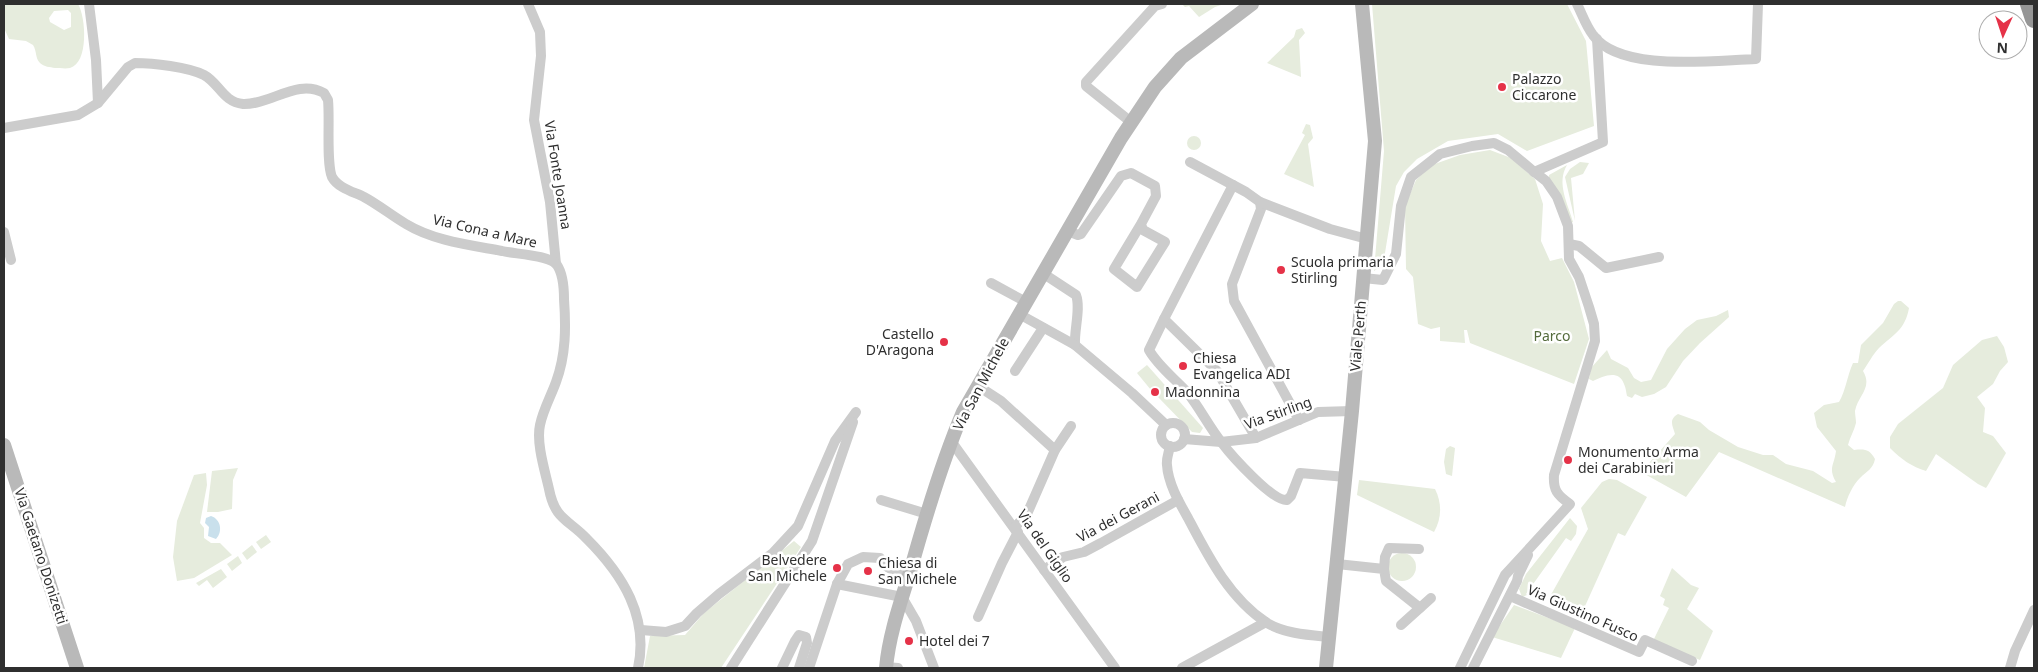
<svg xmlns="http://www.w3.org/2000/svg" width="2038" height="672" viewBox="0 0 2038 672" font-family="'Noto Sans',sans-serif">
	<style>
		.green { fill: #e6ecdd; fill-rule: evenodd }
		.water { fill: #c9e0ec }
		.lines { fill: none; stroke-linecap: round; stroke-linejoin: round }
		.street { stroke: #ccc; stroke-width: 10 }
		.secondary { stroke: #b9b9b9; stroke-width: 14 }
		.highway { stroke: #969696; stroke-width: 18 }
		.poi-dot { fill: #e53248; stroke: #fff; stroke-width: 2 }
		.labels { text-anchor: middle; stroke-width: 5; stroke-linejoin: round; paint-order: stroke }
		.poi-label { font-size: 14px; fill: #2f2f2f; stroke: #fff; text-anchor: start }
		.street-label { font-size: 14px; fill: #2f2f2f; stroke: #fff }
		.park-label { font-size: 14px; fill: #546b3c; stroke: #fff }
	</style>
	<rect width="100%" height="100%" fill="#fff"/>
	<!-- green -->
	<g class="green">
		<path d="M4,4H78C86,17 89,63 70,68C66,69 59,68 55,68C50,67 44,67 40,63C35,58 37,51 33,45L26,41L9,39L4,28ZM68,10L71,13V27L64,30L50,22L49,18L54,11Z"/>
		<polygon points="1182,4 1224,4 1215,7 1199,17 1189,6 1185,7"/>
		<polygon points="1372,4 1567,4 1586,41 1594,126 1527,151 1498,134 1448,141 1417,159 1404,172 1396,186 1383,265 1374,271 1384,151"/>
		<polygon points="1302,28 1305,33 1299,40 1301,77 1267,63 1294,37 1296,30"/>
		<polygon points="1306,124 1310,125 1313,138 1308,144 1314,187 1284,174 1305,135 1302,133"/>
		<circle cx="1194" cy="143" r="7"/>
		<polygon points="1490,150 1511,158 1535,179 1543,204 1541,241 1550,261 1562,258 1574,282 1589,339 1574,384 1470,343 1467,330 1464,330 1465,343 1440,341 1440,327 1431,329 1418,324 1413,277 1406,269 1405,206 1416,180 1432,165 1460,155"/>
		<polygon points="1580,162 1589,163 1583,174 1571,178 1575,221 1565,177 1570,169"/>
		<path d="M1567,165C1556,183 1568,204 1573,222L1571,223L1549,179V175Z"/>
		<path d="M1898,301H1901L1909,308C1905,330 1894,334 1879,348C1873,354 1868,364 1863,371C1873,388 1858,395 1855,411C1855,415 1856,419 1856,423C1854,431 1850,437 1848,445L1854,450C1865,449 1869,449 1875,459C1873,469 1867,471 1860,478C1853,485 1847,497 1845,507L1719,452L1686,497L1641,472L1675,434C1673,426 1668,420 1678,414L1700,422L1709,430L1738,447L1763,455H1773L1786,464L1813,471L1832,483L1836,482C1828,468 1834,466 1836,451L1817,427L1814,413L1824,405L1839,402C1846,390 1847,376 1853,363H1858L1861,345L1883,323L1894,304Z"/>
		<path d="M1728,310L1729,317L1700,343L1683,361L1666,387L1654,394L1642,397L1635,394L1632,398L1627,396C1626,392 1626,388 1624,384C1619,369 1603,376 1593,381L1589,379L1591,368L1607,350L1611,359L1628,368L1634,378L1641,382L1651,380L1667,349L1685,329L1697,320L1716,316Z"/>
		<path d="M1997,336L2004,347L2008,362L2000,371L1993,384L1977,397L1985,408L1983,432L1993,436L2006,453L1988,485L1986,488L1978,484L1936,454L1926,471C1912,467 1901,459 1890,448V437L1898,424L1943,388L1953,365L1982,340Z"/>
		<polygon points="1147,365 1203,428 1200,433 1192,432 1158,397 1157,392 1151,390 1137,373"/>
		<polygon points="1450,446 1455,448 1452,476 1446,474 1444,462 1446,449"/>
		<polygon points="238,468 233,480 232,509 218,512 207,512 212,471"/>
		<polygon points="206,473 207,485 200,523 204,528 204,538 211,543 220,543 232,555 194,578 177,581 173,557 177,521 194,475"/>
		<polygon points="1609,479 1617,480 1647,497 1625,536 1618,533 1581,615 1548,600 1588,529 1581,508 1602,482"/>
		<path d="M1359,480L1435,489C1442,503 1442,518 1434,532L1357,495Z"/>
		<polygon points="1570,518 1577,526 1576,534 1571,541 1566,538 1526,594 1527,595 1522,597 1519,589 1526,574"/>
		<polygon points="266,535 271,542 261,549 256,542"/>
		<polygon points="794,541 801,547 721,668 644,668 650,636 685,635 704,613"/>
		<polygon points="252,545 257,552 247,560 242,553"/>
		<circle cx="1402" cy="567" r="14"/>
		<polygon points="238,556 242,563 232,571 227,564"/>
		<polygon points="1672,568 1691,585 1699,588 1687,609 1713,631 1700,660 1653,641 1669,608 1663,605 1665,599 1660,596"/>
		<polygon points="221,569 227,577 213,588 207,580 199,586 196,583"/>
		<polygon points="1514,605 1575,628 1561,658 1492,637"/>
	</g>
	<!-- water -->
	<path class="water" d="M211,516C221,519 223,532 216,539L208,536L209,527L205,523L206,518Z"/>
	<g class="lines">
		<!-- street -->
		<g class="street">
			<polyline points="89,4 96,60 98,103"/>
			<polyline points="528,4 540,32 541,56 534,120 550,202 556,264"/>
			<path d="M1577,4C1582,14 1586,26 1593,35C1620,73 1714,60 1756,59L1758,4"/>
			<polyline points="1131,122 1086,86 1086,82 1155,6 1162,4"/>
			<path d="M4,128L78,115L98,103L128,67L135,63C153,63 188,67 204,75C219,83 223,102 243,104C271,105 297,78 324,93L328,100C330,119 326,163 332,177C338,188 354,192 364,197C379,205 392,216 406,224C434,241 470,245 502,251C514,254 550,255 557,265C563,274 564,288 564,299C566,327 566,355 556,382C551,396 543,410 540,425C536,443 545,471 549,489C555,520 568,519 587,539C623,575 649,617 638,668"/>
			<polyline points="1190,162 1246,192 1260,202 1261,209 1232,284 1234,301 1299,420"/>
			<polyline points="1534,172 1603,142 1597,39"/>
			<polyline points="1233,185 1164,319 1217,371 1256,438"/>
			<polyline points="1260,202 1330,229 1367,239"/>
			<polyline points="1068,231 1078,235 1081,234 1121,176 1131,173 1155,186 1156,196 1141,224 1143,230 1165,242 1137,287 1114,269 1141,224"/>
			<polyline points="4,232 11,260"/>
			<polyline points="1569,244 1579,246 1606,268 1659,257"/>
			<path d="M1044,274L1076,295C1081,308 1074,330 1075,345L1132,393L1166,425"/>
			<path d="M1363,278L1383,280L1396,254L1401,206L1411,177L1440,154L1472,146L1494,143L1508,150L1532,170L1546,181L1557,197L1568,226L1569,259L1579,277L1589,307L1594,324L1595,341L1554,475C1553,490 1557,495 1570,504L1505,575L1460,668"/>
			<polyline points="991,283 1026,302"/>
			<polyline points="1019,314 1075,345"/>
			<path d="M1164,319L1149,350C1158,366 1174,378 1187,392C1200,408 1209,427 1222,443C1231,455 1273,502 1287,500L1291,496L1300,473L1346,477"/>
			<polyline points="1015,371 1043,328"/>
			<polyline points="978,386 1001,401 1055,450"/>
			<circle cx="1173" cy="435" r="12"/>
			<polyline points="1184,439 1221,442 1256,438 1318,412 1352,411"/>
			<polyline points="951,441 1115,668"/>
			<path d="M1170,446C1169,452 1166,459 1167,465C1168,483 1179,502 1188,518C1208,556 1229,598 1267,623C1286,634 1309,635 1330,637"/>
			<polyline points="881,500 927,514"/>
			<polyline points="1015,527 1027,514 1055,450 1071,426"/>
			<polyline points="1337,564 1384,569 1386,581 1420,608"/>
			<polyline points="1384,569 1385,557 1389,548 1419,549"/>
			<polyline points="1044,570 1063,557 1084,552 1101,543 1178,500"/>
			<polyline points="837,584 902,597 916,621 934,668"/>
			<polyline points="1510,596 1639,652 1645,640 1692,661"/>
			<polyline points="978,617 1002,563 1018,532"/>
			<polyline points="1401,625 1431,598"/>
			<polyline points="641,630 666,632 685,626 697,613 719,594 773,553 798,526 835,441 856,412"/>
			<polyline points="886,667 898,668"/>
			<polyline points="731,668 812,541 853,422"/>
			<polyline points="782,668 795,641 799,635 806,637 807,643 799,668"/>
			<path d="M809,668L837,584L848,564L863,557L880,558C883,569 898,571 909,575"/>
			<polyline points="1182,668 1266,622"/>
			<polyline points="1473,668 1517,581 1518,576 1528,555"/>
			<polyline points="2010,668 2015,651 2034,610"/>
		</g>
		<!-- secondary -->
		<g class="secondary">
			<polyline points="4,445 77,668"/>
			<path d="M886,668C889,635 900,604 910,572C925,518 941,464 963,412L1121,138L1155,87L1181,58L1252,4"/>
			<polyline points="1326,668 1352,411 1375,141 1362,4"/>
		</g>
		<!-- highway -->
		<polyline class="highway" points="2029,4 2034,19"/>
	</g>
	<!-- markers -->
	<g class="poi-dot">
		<circle cx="1502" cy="87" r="5"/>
		<circle cx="1281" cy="270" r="5"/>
		<circle cx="944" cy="342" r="5"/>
		<circle cx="1183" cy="366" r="5"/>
		<circle cx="1155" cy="392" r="5"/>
		<circle cx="1568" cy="460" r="5"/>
		<circle cx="837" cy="568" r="5"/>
		<circle cx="868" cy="571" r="5"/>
		<circle cx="909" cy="641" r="5"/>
	</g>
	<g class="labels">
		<!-- poi labels -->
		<g class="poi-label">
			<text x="1512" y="84">Palazzo<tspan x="1512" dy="16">Ciccarone</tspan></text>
			<text x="1291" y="267">Scuola primaria<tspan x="1291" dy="16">Stirling</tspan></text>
			<text x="934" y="339" text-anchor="end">Castello<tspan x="934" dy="16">D'Aragona</tspan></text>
			<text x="1193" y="363">Chiesa<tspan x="1193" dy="16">Evangelica ADI</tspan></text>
			<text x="1165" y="397">Madonnina</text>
			<text x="1578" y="457">Monumento Arma<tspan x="1578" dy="16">dei Carabinieri</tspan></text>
			<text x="827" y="565" text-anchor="end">Belvedere<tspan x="827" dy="16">San Michele</tspan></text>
			<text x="878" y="568">Chiesa di<tspan x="878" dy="16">San Michele</tspan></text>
			<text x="919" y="646">Hotel dei 7</text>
		</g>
		<!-- street labels -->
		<g class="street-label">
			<text transform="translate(558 175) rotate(81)" y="5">Via Fonte Joanna</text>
			<text transform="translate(485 231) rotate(13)" y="5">Via Cona a Mare</text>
			<text transform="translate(1358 336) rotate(-85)" y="5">Viale Perth</text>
			<text transform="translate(981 384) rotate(-62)" y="5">Via San Michele</text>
			<text transform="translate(1278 413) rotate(-20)" y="5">Via Stirling</text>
			<text transform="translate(1118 517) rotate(-28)" y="5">Via dei Gerani</text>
			<text transform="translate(1045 546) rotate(55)" y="5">Via del Giglio</text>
			<text transform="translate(41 556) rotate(72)" y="5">Via Gaetano Donizetti</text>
			<text transform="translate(1583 613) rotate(24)" y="5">Via Giustino Fusco</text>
		</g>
		<!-- park labels -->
		<g class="park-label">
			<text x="1552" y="341">Parco</text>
		</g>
	</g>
	<!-- border -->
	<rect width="2038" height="672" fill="none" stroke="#2f2f2f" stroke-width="10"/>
	<!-- north arrow -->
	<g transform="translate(2003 35) rotate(183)"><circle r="24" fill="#ffffff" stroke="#acacac"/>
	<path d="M0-4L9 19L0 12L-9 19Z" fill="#e53248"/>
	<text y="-8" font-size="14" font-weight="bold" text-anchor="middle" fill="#2f2f2f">N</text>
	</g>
</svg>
